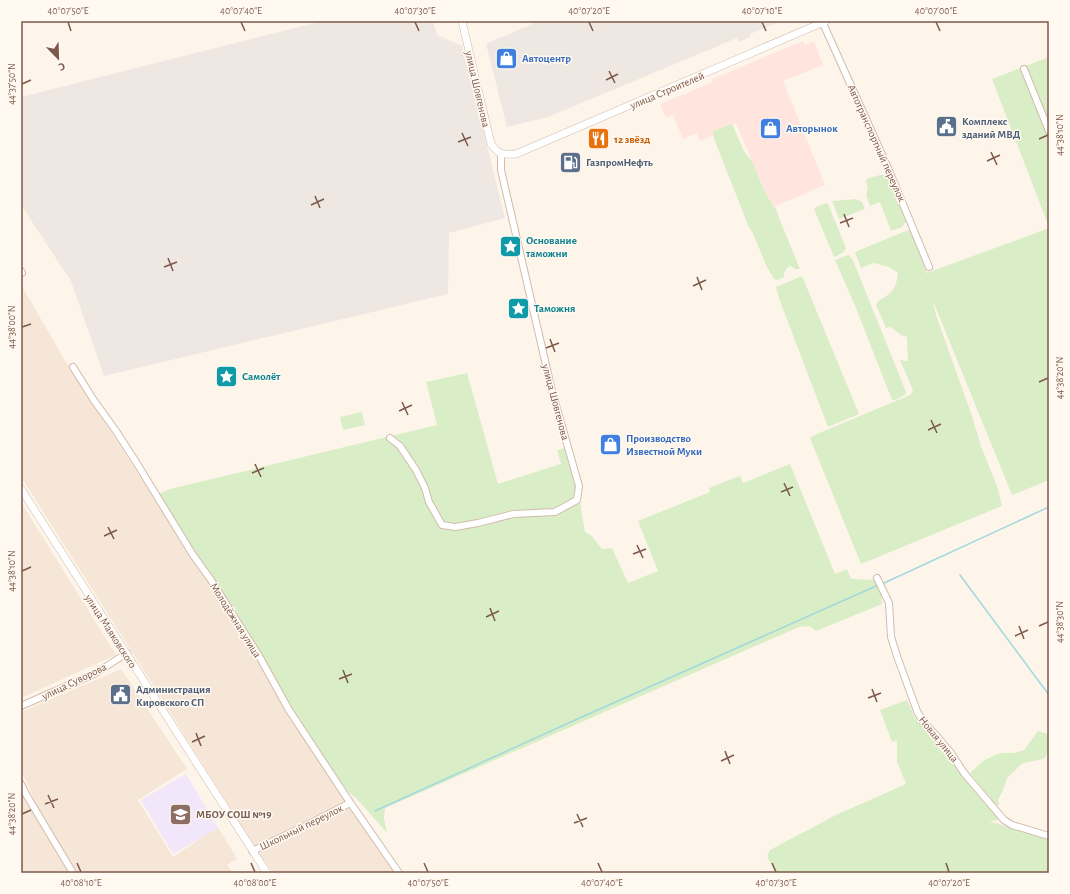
<svg xmlns="http://www.w3.org/2000/svg" width="1070" height="894" viewBox="0 0 1070 894" font-family="'Alegreya Sans',sans-serif">
	<style>
		.residential { fill: #f6e6d7 }
		.commercial { fill: #ffe5dd }
		.industrial { fill: #efe8e2 }
		.education { fill: #f2e6fb }
		.green { fill: #d9eec6 }
		.lines { fill: none; stroke-linecap: round; stroke-linejoin: round }
		.stream { stroke: #a1d8dd; stroke-width: 1.5 }
		.minor-casing { stroke: #d2bbad; stroke-width: 8 }
		.tertiary-casing { stroke: #d2bbad; stroke-width: 8 }
		.minor { stroke: #fff; stroke-width: 6 }
		.tertiary { stroke: #fff; stroke-width: 7 }
		.ticks { fill: none; stroke: #7c584a; stroke-width: 1.5 }
		.labels { text-anchor: middle; stroke-width: 3; stroke-linejoin: round; paint-order: stroke }
		.shop-label { font-size: 11px; font-weight: bold; fill: #366cbe; stroke: #fff9f2; text-anchor: start }
		.street-label { font-size: 11px; fill: #7c584a; stroke: #fff9f2 }
		.service-label { font-size: 11px; font-weight: bold; fill: #4e5e75; stroke: #fff9f2; text-anchor: start }
		.food-label { font-size: 11px; font-weight: bold; fill: #c56008; stroke: #fff9f2; text-anchor: start }
		.culture-label { font-size: 11px; font-weight: bold; fill: #0d838f; stroke: #fff9f2; text-anchor: start }
		.education-label { font-size: 11px; font-weight: bold; fill: #785e54; stroke: #fff9f2; text-anchor: start }
		.neatline { fill: none; stroke: #7c584a; stroke-width: 1.5 }
		.ticks-label { font-size: 10px; text-anchor: middle; fill: #7c584a }
	</style>
	<rect width="100%" height="100%" fill="#fef5ea"/>
	<!-- residential -->
	<g class="residential">
		<polygon points="21,285 66,362 396,873 273,873 252,843 160,696 21,477"/>
		<polygon points="21,502 116,655 21,698"/>
		<polygon points="121,669 187,769 138,800 173,857 218,827 237,859 227,865 233,873 75,873 37,807 21,770 21,712"/>
		<polygon points="21,789 46,834 69,873 21,873"/>
	</g>
	<!-- commercial -->
	<polygon class="commercial" points="803,41 804,45 814,41 823,65 783,81 825,185 774,207 764,190 736,123 713,131 714,135 700,141 697,133 683,139 673,115 666,118 660,104 713,82 712,79"/>
	<!-- industrial -->
	<g class="industrial">
		<polygon points="323,21 433,21 437,35 462,46 505,218 449,233 448,294 104,376 71,281 21,205 21,97"/>
		<polygon points="539,21 781,21 750,34 751,37 739,42 737,38 548,117 507,127 486,44"/>
	</g>
	<!-- education -->
	<polygon class="education" points="186,774 218,828 173,854 141,800"/>
	<!-- green -->
	<g class="green">
		<polygon points="1049,57 1049,227 992,79"/>
		<polygon points="732,124 744,151 753,163 764,190 774,207 776,209 779,218 800,269 795,269 791,266 787,268 784,274 784,277 778,280 774,279 767,267 753,234 748,225 713,136 714,135 713,131"/>
		<polygon points="880,175 886,175 904,211 907,220 902,227 891,231 880,202 870,206 866,195 868,189 866,180 869,178"/>
		<polygon points="856,199 862,202 865,209 839,219 832,201"/>
		<polygon points="827,203 828,204 846,248 844,252 834,257 814,209 818,206"/>
		<path d="M1049,228V480L1012,495L933,301L936,315L972,416L981,446L998,489L1002,506L861,564L810,438L817,434L910,395L913,390L900,360L908,361L907,337L901,335L891,327L886,328L876,305C879,298 886,298 891,292C896,287 897,280 898,273L889,267L874,263L861,268L855,253L857,251L911,229L927,273Z"/>
		<polygon points="848,255 852,258 906,392 905,395 895,400 892,400 856,308 835,260"/>
		<polygon points="802,276 859,414 828,427 780,301 776,287"/>
		<polygon points="467,373 498,484 561,464 557,450 565,448 570,469 578,490 585,532 592,536 602,549 612,548 628,583 658,571 638,521 710,492 709,488 740,476 743,483 790,464 835,574 847,569 851,579 876,580 881,592 882,604 816,631 810,626 799,627 385,808 384,818 387,833 356,798 347,791 288,702 236,611 196,554 159,494 170,489 437,425 426,382"/>
		<polygon points="362,412 365,425 343,430 340,417"/>
		<polygon points="907,700 915,718 1000,819 989,822 996,823 1049,839 1049,873 775,873 767,856 770,850 836,815 906,784 897,761 897,740 892,742 880,710"/>
		<polygon points="1038,731 1048,734 1049,752 1044,759 1023,763 1007,778 1003,790 998,800 999,805 996,805 970,773 983,761 1000,753 1014,753 1024,750"/>
	</g>
	<g class="lines">
		<!-- stream -->
		<g class="stream">
			<polyline points="960,575 1049,695"/>
			<polyline points="884,583 1049,507"/>
			<polyline points="375,811 573,721 876,586"/>
		</g>
		<defs>
			<g id="minor">
				<polyline points="822,21 888,168 929,267"/>
				<polyline points="1024,69 1049,131"/>
				<polyline points="21,271 22,273"/>
				<polyline points="73,367 93,399 116,431 136,462 193,555 211,580 259,656 289,710 347,798 399,873"/>
				<polyline points="390,438 400,446 416,470 425,488 429,502 442,525 455,527 478,523 513,514 555,512 577,500 579,486 552,391 501,170 501,154"/>
				<polyline points="877,578 889,603 891,637 898,659 917,711 923,722 935,734 951,753 964,773 1004,820 1012,825 1049,836"/>
				<polyline points="21,706 96,673 127,653"/>
				<polyline points="21,784 27,796 73,873"/>
				<polyline points="252,851 301,828 350,803"/>
			</g>
			<g id="tertiary">
				<path d="M462,21L491,144C499,155 503,155 516,154L826,21"/>
				<polyline points="21,489 267,873"/>
			</g>
		</defs>
		<!-- minor casing -->
		<use href="#minor" class="minor-casing"/>
		<!-- tertiary casing -->
		<use href="#tertiary" class="tertiary-casing"/>
		<!-- minor -->
		<use href="#minor" class="minor"/>
		<!-- tertiary -->
		<use href="#tertiary" class="tertiary"/>
	</g>
	<!-- ticks -->
	<path class="ticks" d="M68,22L71,31M241,22L245,31M415,22L419,31M589,22L593,31M762,22L766,31M936,22L940,31M609,71L615,83M606,80L618,74M22,84L31,80M462,133L468,146M1039,139L1048,135M458,142L471,137M991,152L997,165M987,161L1000,155M315,196L320,208M311,205L324,199M844,214L849,227M840,223L853,218M168,258L173,271M164,267L177,262M697,277L702,290M693,286L706,280M22,327L31,324M550,339L555,352M546,348L559,343M1039,382L1048,378M402,402L408,415M399,411L412,405M931,420L937,433M928,430L941,424M255,464L261,477M252,473L264,468M784,483L790,496M781,492L793,487M108,527L114,539M104,536L117,530M637,545L643,558M633,554L646,549M22,571L31,567M490,608L495,621M486,617L499,611M1019,626L1024,639M1039,626L1048,622M1015,636L1028,630M343,670L348,683M339,679L352,674M872,689L877,702M868,698L881,693M196,733L201,746M192,742L205,736M725,751L730,764M721,761L734,755M48,795L54,808M45,804L58,799M22,814L31,810M577,814L583,827M574,823L587,818M77,863L81,872M251,863L255,872M424,863L428,872M598,863L602,872M772,863L776,872M946,863L949,872"/>
	<!-- icons -->
	<defs>
		<symbol id="shop-square" viewBox="-11 -11 22 22"><rect x="-9" y="-9" width="18" height="18" rx="4" fill="#3f7fe0" stroke="#fff9f2"/><path d="M-5-2.5h2.3a2.7 3.5 0 0 1 5.4 0H5L5.5 6h-11ZM-1.5-2.5h3a1.5 2.3 0 0 0-3 0Z" fill="#fff"/></symbol>
		<symbol id="civic-square" viewBox="-11 -11 22 22"><rect x="-9" y="-9" width="18" height="18" rx="4" fill="#5c6f8a" stroke="#fff9f2"/><path d="M-.6-6.5H3V-4.5H.6V-3L4-1V1h2V6H-6V1h2V-1L-.6-3ZM-1.2 2.5V6h2.4V2.5Z" fill="#fff"/></symbol>
		<symbol id="restaurant-square" viewBox="-11 -11 22 22"><rect x="-9" y="-9" width="18" height="18" rx="4" fill="#e8710a" stroke="#fff9f2"/><path d="M-5-6h1v4h1v-4h1v4h1v-4h1v5L-1.5 .5V6h-2V.5L-5-1ZM5-6V6H3V1.5H1.5Q1.5-4 5-6Z" fill="#fff"/></symbol>
		<symbol id="fuel-square" viewBox="-11 -11 22 22"><rect x="-9" y="-9" width="18" height="18" rx="4" fill="#5c6f8a" stroke="#fff9f2"/><path d="M-5.5-6h7V0h2V4h1.3V-2.5L3-4.5l.8-.8L6-3V5H2.5V1h-1V6h-7ZM-4.2-4.7v3.2H.2V-4.7Z" fill="#fff"/></symbol>
		<symbol id="sight-square" viewBox="-11 -11 22 22"><rect x="-9" y="-9" width="18" height="18" rx="4" fill="#0f9aa8" stroke="#fff9f2"/><path d="M0-6L1.8-2.2L6-1.7L2.9 1.2L3.7 5.4L0 3.3L-3.7 5.4L-2.9 1.2L-6-1.7L-1.8-2.2Z" fill="#fff"/></symbol>
		<symbol id="school-square" viewBox="-11 -11 22 22"><rect x="-9" y="-9" width="18" height="18" rx="4" fill="#8d6e63" stroke="#fff9f2"/><path d="M0-5L7-2L0 1L-7-2ZM-4 1L0 2.5L4 1V4Q0 6-4 4Z" fill="#fff"/></symbol>
	</defs>
	<g fill-rule="evenodd">
		<use href="#shop-square" x="494" y="46" width="25" height="25"/>
		<use href="#civic-square" x="934" y="114" width="25" height="25"/>
		<use href="#shop-square" x="758" y="116" width="25" height="25"/>
		<use href="#restaurant-square" x="586" y="126" width="25" height="25"/>
		<use href="#fuel-square" x="558" y="150" width="25" height="25"/>
		<use href="#sight-square" x="498" y="234" width="25" height="25"/>
		<use href="#sight-square" x="506" y="296" width="25" height="25"/>
		<use href="#sight-square" x="214" y="364" width="25" height="25"/>
		<use href="#shop-square" x="598" y="432" width="25" height="25"/>
		<use href="#civic-square" x="108" y="682" width="25" height="25"/>
		<use href="#school-square" x="168" y="802" width="25" height="25"/>
	</g>
	<g class="labels">
		<!-- shop labels -->
		<g class="shop-label">
			<text x="522" y="62">Автоцентр</text>
			<text x="786" y="132">Авторынок</text>
			<text x="626" y="442">Производство<tspan x="626" dy="13">Известной Муки</tspan></text>
		</g>
		<!-- street labels -->
		<g class="street-label">
			<text transform="translate(478 89) rotate(77)" y="4">улица Шовгенова</text>
			<text transform="translate(667 90) rotate(-23)" y="4">улица Строителей</text>
			<text transform="translate(877 143) rotate(66)" y="4">Автотранспортный переулок</text>
			<text transform="translate(556 402) rotate(75)" y="4">улица Шовгенова</text>
			<text transform="translate(236 620) rotate(58)" y="4">Молодёжная улица</text>
			<text transform="translate(111 631) rotate(57)" y="4">улица Маяковского</text>
			<text transform="translate(74 681) rotate(-26)" y="4">улица Суворова</text>
			<text transform="translate(939 739) rotate(51)" y="4">Новая улица</text>
			<text transform="translate(301 827) rotate(-26)" y="4">Школьный переулок</text>
		</g>
		<!-- service labels -->
		<g class="service-label">
			<text x="962" y="125">Комплекс<tspan x="962" dy="13">зданий МВД</tspan></text>
			<text x="586" y="166">ГазпромНефть</text>
			<text x="136" y="693">Администрация<tspan x="136" dy="13">Кировского СП</tspan></text>
		</g>
		<!-- food labels -->
		<g class="food-label">
			<text x="614" y="143">12 звёзд</text>
		</g>
		<!-- culture labels -->
		<g class="culture-label">
			<text x="526" y="244">Основание<tspan x="526" dy="13">таможни</tspan></text>
			<text x="534" y="312">Таможня</text>
			<text x="242" y="380">Самолёт</text>
		</g>
		<!-- education labels -->
		<g class="education-label">
			<text x="196" y="818">МБОУ СОШ №19</text>
		</g>
	</g>
	<!-- border -->
	<rect width="1070" height="894" fill="none" stroke="#fff9f2" stroke-width="44"/>
	<!-- north arrow -->
	<g transform="translate(58 58) rotate(157)" stroke="#fff9f2" stroke-width="3" paint-order="stroke">
	<path d="M0-3L7 15L0 10L-7 15Z" fill="#7c584a"/>
	<text y="-6" font-size="11" font-weight="bold" text-anchor="middle" fill="#7c584a">С</text>
	</g>
	<rect x="22" y="22" width="1026" height="850" class="neatline"/>
	<g class="ticks-label">
		<text x="68" y="14">40°07'50"E</text>
		<text x="241" y="14">40°07'40"E</text>
		<text x="415" y="14">40°07'30"E</text>
		<text x="589" y="14">40°07'20"E</text>
		<text x="762" y="14">40°07'10"E</text>
		<text x="936" y="14">40°07'00"E</text>
		<text transform="translate(11 84) rotate(-90)" y="4">44°37'50"N</text>
		<text transform="translate(1059 135) rotate(-90)" y="4">44°38'10"N</text>
		<text transform="translate(11 327) rotate(-90)" y="4">44°38'00"N</text>
		<text transform="translate(1059 378) rotate(-90)" y="4">44°38'20"N</text>
		<text transform="translate(11 571) rotate(-90)" y="4">44°38'10"N</text>
		<text transform="translate(1059 622) rotate(-90)" y="4">44°38'30"N</text>
		<text transform="translate(11 814) rotate(-90)" y="4">44°38'20"N</text>
		<text x="81" y="886">40°08'10"E</text>
		<text x="255" y="886">40°08'00"E</text>
		<text x="428" y="886">40°07'50"E</text>
		<text x="602" y="886">40°07'40"E</text>
		<text x="776" y="886">40°07'30"E</text>
		<text x="949" y="886">40°07'20"E</text>
	</g>
</svg>
